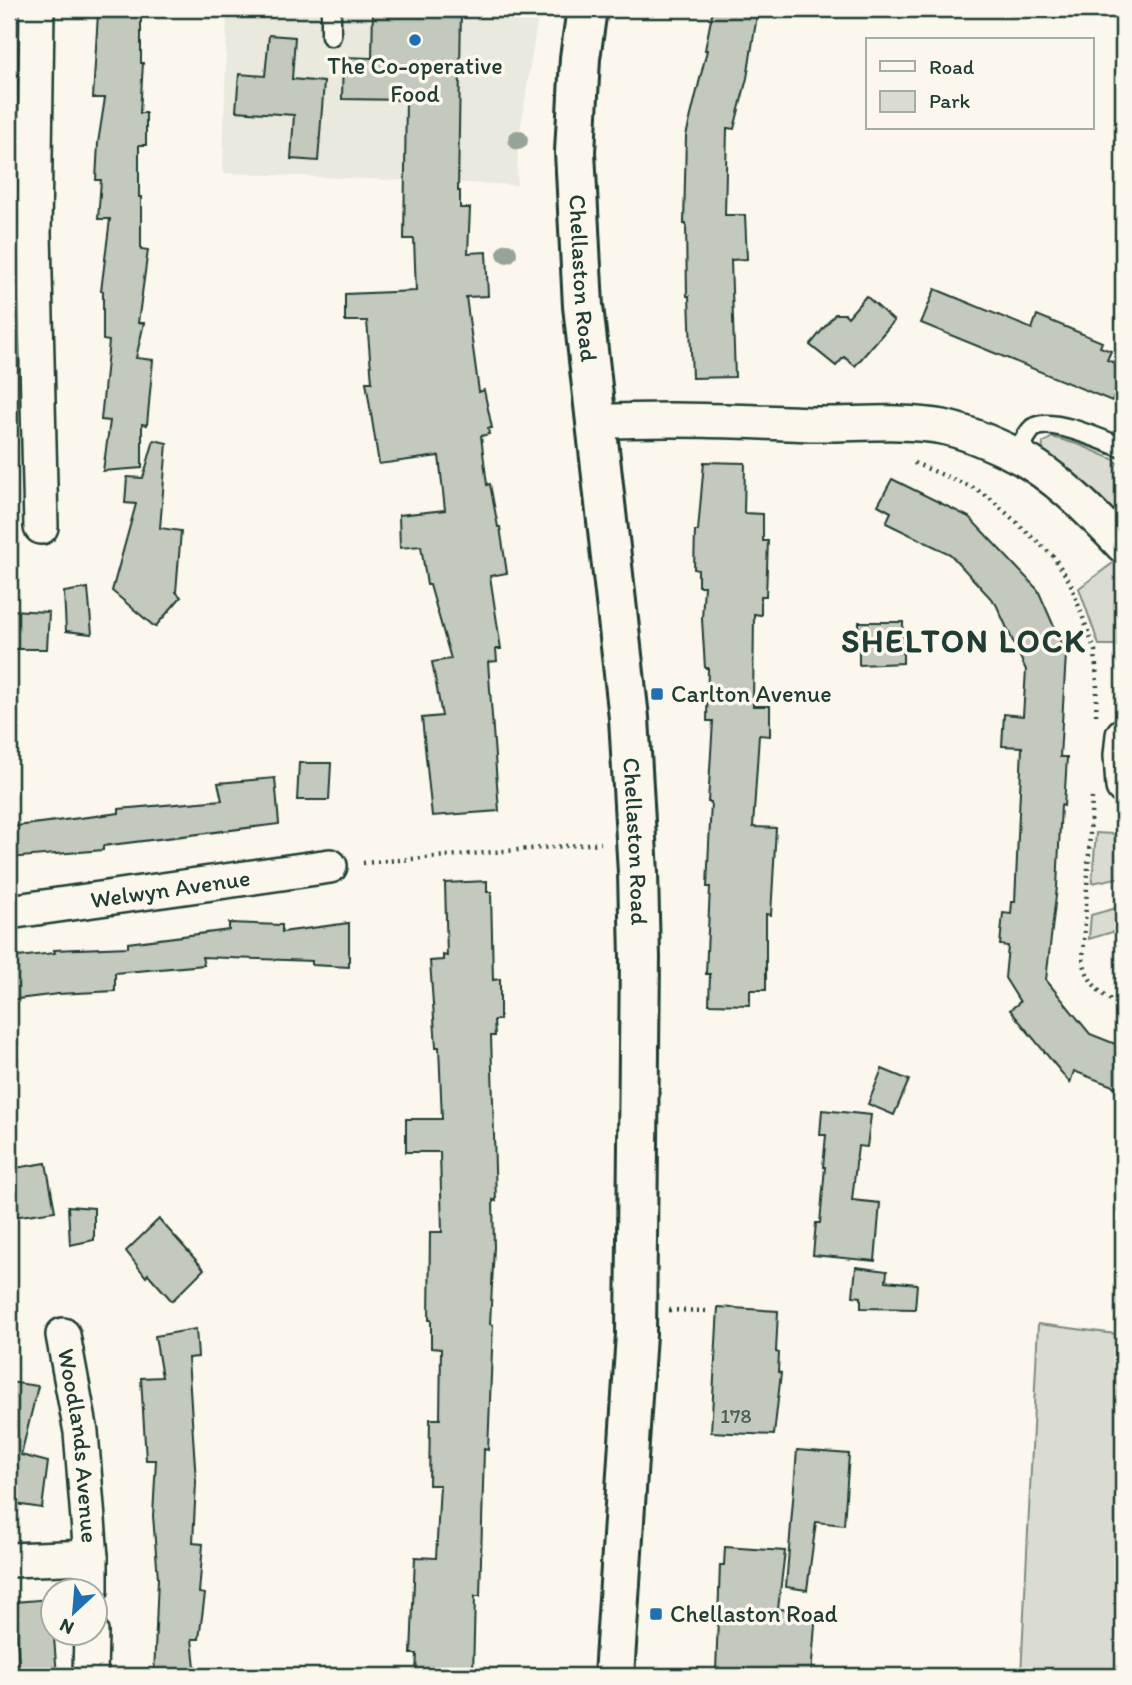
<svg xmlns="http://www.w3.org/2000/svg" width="1132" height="1685" viewBox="0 0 1132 1685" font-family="Itim,sans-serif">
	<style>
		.built { fill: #eae9de }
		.green { fill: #dbdcd1; stroke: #7d8c82; stroke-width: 2 }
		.building { fill: #c4c9be; stroke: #1f3d34; stroke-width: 2 }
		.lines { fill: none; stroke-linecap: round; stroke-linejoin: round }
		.service-casing { stroke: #1f3d34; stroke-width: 23 }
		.minor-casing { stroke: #1f3d34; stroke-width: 38 }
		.primary-casing { stroke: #1f3d34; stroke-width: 44 }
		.path { stroke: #1f3d34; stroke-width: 4.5; stroke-dasharray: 2 5; stroke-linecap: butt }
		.service { stroke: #fbf7ec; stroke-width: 18 }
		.minor { stroke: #fbf7ec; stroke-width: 33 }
		.primary { stroke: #fbf7ec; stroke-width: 38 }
		.tree { fill: #97a298 }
		.poi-dot { fill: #1f6fb2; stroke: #fbf7ec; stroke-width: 2.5 }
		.labels { text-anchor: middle; stroke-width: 7; stroke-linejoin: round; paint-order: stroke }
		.number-label { font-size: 21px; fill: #486056 }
		.poi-label { font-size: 24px; fill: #1f3d34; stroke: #fbf7ec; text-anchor: start }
		.street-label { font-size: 24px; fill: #1f3d34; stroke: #fbf7ec }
		.district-label { font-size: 32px; font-weight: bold; letter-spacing: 2px; fill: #1f3d34; stroke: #fbf7ec }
	</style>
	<rect width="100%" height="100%" fill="#fbf7ec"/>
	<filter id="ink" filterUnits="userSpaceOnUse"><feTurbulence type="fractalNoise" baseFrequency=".0143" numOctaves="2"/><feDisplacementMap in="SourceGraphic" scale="14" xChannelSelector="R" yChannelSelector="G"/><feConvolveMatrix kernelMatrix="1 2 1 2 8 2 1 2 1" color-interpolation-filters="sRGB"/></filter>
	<g filter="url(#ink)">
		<!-- built -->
		<polygon class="built" points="227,9 539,9 518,145 517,185 223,173"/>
		<!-- green -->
		<g class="green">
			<polygon points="1052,437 1080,445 1115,460 1123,471 1123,525 1042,454 1043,443"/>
			<polygon points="1117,560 1123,564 1123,645 1099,645 1079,588"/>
			<path d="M1096,833L1113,834C1122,846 1125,862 1122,877L1092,883Z"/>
			<polygon points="1123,906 1123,929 1089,939 1091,915"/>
			<polygon points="1038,1324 1123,1335 1123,1676 1021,1676"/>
		</g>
		<!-- building -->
		<g class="building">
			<polygon points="373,9 461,9 458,191 460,191 460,208 470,208 468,253 486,252 488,296 466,297 479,392 484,390 492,428 488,428 489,434 481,436 487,485 490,484 498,527 500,527 507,573 490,576 501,649 496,649 497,661 488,662 499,811 432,816 422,718 442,716 432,662 451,659 430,585 427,585 421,546 400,548 399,515 445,510 439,456 379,464 366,382 372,382 367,321 345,321 345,294 416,291 414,239 404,239 406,100 342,99 343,57 372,58"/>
			<polygon points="713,9 758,9 747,78 734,129 727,128 725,215 745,215 747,259 731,260 735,377 692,378 689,296 687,296 686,224 684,224 686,136 707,50 705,50"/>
			<polygon points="98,13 141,13 141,63 143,63 140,113 146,113 146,145 139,145 139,197 141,197 141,249 148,250 138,323 144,323 136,358 153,360 147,425 142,424 142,468 103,471 110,421 101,420 109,341 103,340 103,291 101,291 110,219 98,219 101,180 96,180 98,143 105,98 93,98"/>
			<polygon points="269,35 295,37 292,79 324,82 318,161 291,159 294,115 236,111 239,74 265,76"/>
			<polygon points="935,289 1032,329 1037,315 1102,342 1100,347 1111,351 1107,360 1123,366 1123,372 1112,401 921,323"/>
			<polygon points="866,296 894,321 855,366 844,357 836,366 810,345 835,314 845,314 848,317"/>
			<polygon points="154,440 167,443 160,528 181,531 176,592 181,597 155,627 112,591 136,504 125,503 127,477 143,478"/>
			<polygon points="704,462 745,463 744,513 763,514 763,541 768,541 766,596 761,596 761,615 754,614 753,706 770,706 770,736 759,735 753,827 776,828 771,915 766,914 766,990 750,990 750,1005 709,1004 710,974 706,974 710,887 707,887 711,802 708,802 713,721 707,721 708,668 705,668 702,619 704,586 698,586 698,570 694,569 695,531 698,531"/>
			<polygon points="892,479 969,517 1038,590 1066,654 1060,757 1067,757 1064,806 1061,805 1057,887 1046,980 1090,1034 1123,1047 1123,1090 1074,1071 1070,1083 1010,1010 1020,1002 1005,978 1008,946 1000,945 1003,913 1011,914 1012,902 1015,902 1022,747 1002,746 1004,714 1023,716 1026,670 996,604 950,554 886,523 891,512 878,505"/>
			<polygon points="88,588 92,634 66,631 64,592"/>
			<polygon points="9,610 49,612 47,649 9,649"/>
			<polygon points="859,622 903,622 903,663 859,665"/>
			<polygon points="299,763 331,763 329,800 297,800"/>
			<polygon points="275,778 279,824 103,846 103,850 9,858 9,827 119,813 119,809 222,800 218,783"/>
			<polygon points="487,881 487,892 491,892 493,980 500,979 500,1020 494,1020 495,1036 491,1036 496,1201 493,1200 494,1247 490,1324 493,1325 488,1450 484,1449 480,1596 475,1596 473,1674 416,1672 417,1654 411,1654 415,1557 436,1558 440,1485 429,1485 430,1419 440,1419 441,1349 431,1348 431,1320 429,1320 430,1232 442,1232 440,1152 406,1152 406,1119 442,1119 439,1047 436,1047 430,961 443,960 443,955 447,956 445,883"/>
			<polygon points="229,923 282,925 282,932 349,923 349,967 312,965 312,961 202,957 204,965 115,973 115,991 58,994 9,1000 9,958 55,953 54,950 128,947 128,943 229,930"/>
			<polygon points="882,1069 909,1080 894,1115 868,1104"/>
			<polygon points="822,1110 871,1115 867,1147 858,1146 852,1200 880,1203 875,1261 813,1255 816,1223 820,1223 825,1167 823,1167 826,1135 820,1135"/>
			<polygon points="46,1163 55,1211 13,1217 9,1192 9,1169"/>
			<polygon points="68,1206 94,1208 94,1240 70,1245"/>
			<polygon points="159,1219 204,1269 172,1301 148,1274 146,1277 126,1251"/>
			<polygon points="856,1267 887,1271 886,1281 917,1284 915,1309 861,1308 861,1297 853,1296"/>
			<polygon points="718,1307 778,1311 776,1352 779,1353 778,1372 781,1373 774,1435 711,1432"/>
			<polygon points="196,1329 198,1357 188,1358 196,1482 193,1543 203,1544 199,1593 205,1594 199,1639 192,1639 196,1676 154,1676 158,1578 153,1516 156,1460 146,1460 141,1378 162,1377 155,1336"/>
			<polygon points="9,1382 38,1386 21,1455 48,1462 42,1508 9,1503"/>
			<polygon points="797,1450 849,1454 844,1525 816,1522 807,1590 786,1587"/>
			<polygon points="725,1547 785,1551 778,1609 816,1612 811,1676 779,1676 716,1671 720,1565 724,1565"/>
			<polygon points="51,1599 57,1676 20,1676 14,1602"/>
		</g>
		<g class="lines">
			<defs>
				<g id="service">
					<polyline points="331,36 331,9"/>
					<path d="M1016,456C1021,447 1026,434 1033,428C1050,416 1105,441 1123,448"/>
				</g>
				<g id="minor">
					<polyline points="37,9 34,233 41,527"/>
					<path d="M597,422C668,418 739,421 810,424C854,425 900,419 943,427C962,431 991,443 1008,451C1052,471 1091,512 1123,546"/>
					<polyline points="1123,735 1121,755 1123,787"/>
					<path id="s1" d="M9,912L330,866"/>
					<path id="s2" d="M63,1335L81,1432L91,1557V1590"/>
					<polyline points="9,1560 91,1557"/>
					<polyline points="90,1676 91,1632"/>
				</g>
				<g id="primary">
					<path id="s3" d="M587,9L580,58L575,152L583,306L629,718L638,873L640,958L636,1334L614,1676"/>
				</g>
			</defs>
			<!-- service casing -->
			<use href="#service" class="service-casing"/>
			<!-- minor casing -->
			<use href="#minor" class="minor-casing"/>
			<!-- primary casing -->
			<use href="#primary" class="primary-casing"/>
			<!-- path -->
			<g class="path">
				<polyline points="914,463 972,487 990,498 1053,556 1070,582 1095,651 1097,684 1096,716"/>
				<path d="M1092,798L1083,958C1086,981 1102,998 1123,1006"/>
				<polyline points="363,863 601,843"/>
				<polyline points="669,1310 710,1311"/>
			</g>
			<!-- service -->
			<use href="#service" class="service"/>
			<!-- minor -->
			<use href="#minor" class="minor"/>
			<!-- primary -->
			<use href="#primary" class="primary"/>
		</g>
		<!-- trees -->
		<g class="tree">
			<circle cx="518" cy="140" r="10"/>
			<circle cx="507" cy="253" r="10"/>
		</g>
	</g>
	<!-- markers -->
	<g class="poi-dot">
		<circle cx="415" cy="40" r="7"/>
		<rect x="650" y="687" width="14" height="14" rx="3.5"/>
		<rect x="649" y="1607" width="14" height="14" rx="3.5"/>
	</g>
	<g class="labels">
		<!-- number labels -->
		<g class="number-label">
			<text x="736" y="1423">178</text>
		</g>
		<!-- poi labels -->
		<g class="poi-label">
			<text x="415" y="74" text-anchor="middle">The Co-operative<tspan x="415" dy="28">Food</tspan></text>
			<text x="671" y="702">Carlton Avenue</text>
			<text x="670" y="1622">Chellaston Road</text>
		</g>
		<!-- street labels -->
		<g class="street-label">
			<text dy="8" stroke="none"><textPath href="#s3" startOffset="270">Chellaston Road</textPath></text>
			<text dy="8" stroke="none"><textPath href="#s3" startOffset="836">Chellaston Road</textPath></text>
			<text dy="8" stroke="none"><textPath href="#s1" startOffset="163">Welwyn Avenue</textPath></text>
			<text dy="8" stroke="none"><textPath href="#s2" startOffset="112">Woodlands Avenue</textPath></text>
		</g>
		<!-- district labels -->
		<g class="district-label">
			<text x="964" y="652">SHELTON LOCK</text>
		</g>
	</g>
	<!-- margin -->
	<rect width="1132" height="1685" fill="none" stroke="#fbf7ec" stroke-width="35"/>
	<rect x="18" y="18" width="1097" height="1650" fill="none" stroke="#1f3d34" stroke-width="2.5" filter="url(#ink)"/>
	<!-- legend -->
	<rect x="866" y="38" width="228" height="91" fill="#fbf7ec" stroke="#a3ada2" stroke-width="2"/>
	<rect x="880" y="61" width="35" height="10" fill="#fbf7ec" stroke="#a3ada2" stroke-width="2"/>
	<text x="929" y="74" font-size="21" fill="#1f3d34">Road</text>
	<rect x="880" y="91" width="35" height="21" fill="#dbdcd1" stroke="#a3ada2" stroke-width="2"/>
	<text x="929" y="108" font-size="21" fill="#1f3d34">Park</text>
	<!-- north arrow -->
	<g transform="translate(74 1612) rotate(206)"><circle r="33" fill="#fbf7ec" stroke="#a3ada2" stroke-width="2"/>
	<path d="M0-5L12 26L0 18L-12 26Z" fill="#1f6fb2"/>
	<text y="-10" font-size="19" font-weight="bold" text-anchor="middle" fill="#1f3d34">N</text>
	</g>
</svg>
